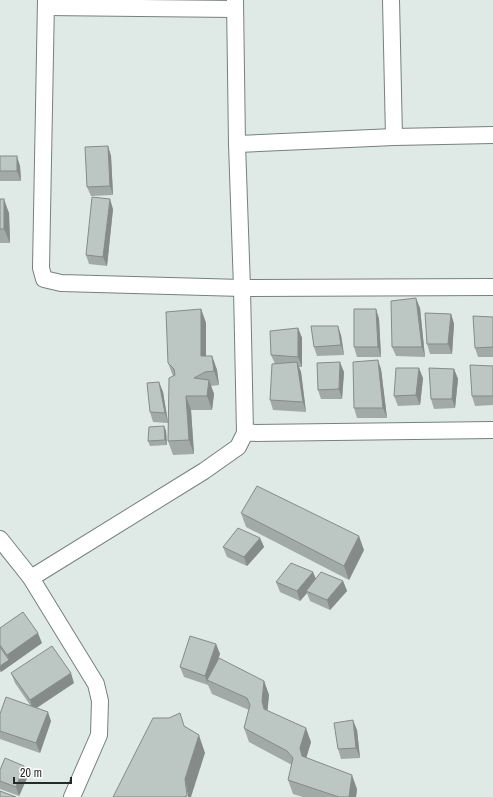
<svg xmlns="http://www.w3.org/2000/svg" width="493" height="797" viewBox="0 0 493 797" font-family="'Archivo Narrow',sans-serif">
	<style>
		.lines { fill: none; stroke-linecap: round; stroke-linejoin: round }
		.street-casing { stroke: #77807e; stroke-width: 18 }
		.street { stroke: #fff; stroke-width: 16 }
		.wall { fill: #a2aaa8 }
		.shaded-wall { fill: #848b88 }
		.building { fill: #bcc6c3; stroke: #848b88 }
	</style>
	<rect width="100%" height="100%" fill="#dfeae7"/>
	<g class="lines">
		<defs>
			<g id="street">
				<polyline points="46,0 41,268 44,279 61,283 242,288 493,287"/>
				<polyline points="391,0 394,137"/>
				<polyline points="46,7 235,9"/>
				<polyline points="237,144 394,137 493,135"/>
				<polyline points="245,433 493,430"/>
				<polyline points="0,539 31,578 96,684 100,701 99,735 72,797"/>
				<polyline points="31,578 204,471 238,447 245,433 242,288 237,144 235,0"/>
			</g>
		</defs>
		<!-- street casing -->
		<use href="#street" class="street-casing"/>
		<!-- street -->
		<use href="#street" class="street"/>
	</g>
	<!-- wall -->
	<g class="wall">
		<polygon points="108,146 111,156 113,195 91,196 87,187"/>
		<polygon points="0,156 20,166 21,181 0,181"/>
		<polygon points="0,199 9,213 10,243 0,243"/>
		<polygon points="113,209 107,266 89,264 86,255"/>
		<polygon points="420,308 425,357 396,356 392,347"/>
		<polygon points="201,309 206,323 206,356 212,356 217,370 219,385 211,386 214,394 212,410 191,410 194,454 173,455 168,441 168,423 153,422 150,412 159,382 163,392 168,422 173,376 168,363"/>
		<polygon points="376,309 379,319 381,357 357,357 354,347"/>
		<polygon points="451,314 454,324 452,354 430,354 427,344"/>
		<polygon points="493,317 493,357 478,357 475,348"/>
		<polygon points="298,328 302,338 302,367 299,367 301,372 306,412 273,410 270,400 275,364 271,355"/>
		<polygon points="341,335 344,355 317,356 314,347"/>
		<polygon points="493,366 493,405 475,406 472,396"/>
		<polygon points="381,369 387,418 357,418 354,408"/>
		<polygon points="454,369 458,379 455,408 434,409 431,399"/>
		<polygon points="344,372 342,399 321,399 318,390"/>
		<polygon points="423,378 420,405 398,406 394,396"/>
		<polygon points="164,426 166,431 167,445 150,446 148,441"/>
		<polygon points="241,513 364,550 349,580 246,527"/>
		<polygon points="260,538 264,547 247,566 227,557 223,547"/>
		<polygon points="313,572 316,579 343,581 347,591 330,610 310,601 307,593 300,601 280,592 276,582"/>
		<polygon points="0,628 42,643 1,672 0,671"/>
		<polygon points="216,644 220,654 216,664 264,681 269,695 267,711 311,742 306,758 357,789 356,797 303,797 293,794 288,780 292,765 249,742 244,728 249,710 212,694 208,685 184,677 180,667"/>
		<polygon points="11,673 74,683 37,708 51,721 40,753 0,739 0,714 30,705 15,683"/>
		<polygon points="357,730 360,758 341,759 338,749"/>
		<polygon points="24,766 28,776 19,796 0,789 0,770"/>
	</g>
	<!-- shaded-wall -->
	<g class="shaded-wall">
		<polygon points="108,146 111,156 113,195 110,186"/>
		<polygon points="17,156 20,166 21,181 17,171"/>
		<polygon points="4,199 9,213 10,243 4,229"/>
		<polygon points="110,199 113,209 107,266 103,257"/>
		<polygon points="416,298 420,308 425,357 422,347"/>
		<polygon points="201,309 206,323 206,370 201,356"/>
		<polygon points="376,309 379,319 381,357 378,347"/>
		<polygon points="451,314 454,324 452,354 448,344"/>
		<polygon points="338,326 341,335 344,355 341,345"/>
		<polygon points="298,328 302,338 302,367 298,357"/>
		<polygon points="212,356 217,370 219,385 214,371"/>
		<polygon points="378,360 381,369 387,418 383,408"/>
		<polygon points="297,362 301,372 306,412 303,402"/>
		<polygon points="340,362 344,372 342,399 339,389"/>
		<polygon points="419,368 423,378 420,405 416,395"/>
		<polygon points="454,369 458,379 455,408 452,399"/>
		<polygon points="209,380 214,394 212,410 207,396"/>
		<polygon points="159,382 163,392 168,423 165,413"/>
		<polygon points="186,396 191,410 194,454 189,440"/>
		<polygon points="164,426 166,431 167,445 165,440"/>
		<polygon points="359,536 364,550 349,580 344,566"/>
		<polygon points="260,538 264,547 247,566 244,557"/>
		<polygon points="313,572 317,582 306,591 307,593 300,601 297,591"/>
		<polygon points="343,581 347,591 330,610 327,600"/>
		<polygon points="38,633 42,643 1,672 0,669 0,666 9,660 7,655"/>
		<polygon points="216,644 220,654 210,681 207,680 208,685 205,676"/>
		<polygon points="71,673 74,683 33,710 30,700"/>
		<polygon points="264,681 269,695 267,715 264,709 262,701"/>
		<polygon points="48,712 51,721 40,753 36,743"/>
		<polygon points="353,720 357,730 360,758 356,748"/>
		<polygon points="306,728 311,742 305,762 302,756 300,748"/>
		<polygon points="199,735 205,753 191,797 188,797 185,779"/>
		<polygon points="24,766 28,776 19,796 16,787"/>
		<polygon points="352,775 357,789 356,797 349,797"/>
	</g>
	<!-- building -->
	<g class="building">
		<polygon points="108,146 110,186 87,187 85,147"/>
		<rect x="0" y="156" width="17" height="15"/>
		<polygon points="92,197 110,199 103,257 86,255"/>
		<rect x="0" y="199" width="4" height="30"/>
		<polygon points="416,298 422,347 392,347 391,301"/>
		<polygon points="201,309 201,356 212,356 214,371 205,372 194,378 209,380 207,396 186,396 189,440 168,441 169,378 175,375 174,369 168,363 166,312"/>
		<polygon points="354,309 376,309 378,347 354,347"/>
		<polygon points="425,313 451,314 448,344 427,344"/>
		<polygon points="473,316 493,317 493,347 475,348"/>
		<polygon points="311,326 338,326 341,345 314,347"/>
		<polygon points="298,328 298,357 271,355 270,331"/>
		<polygon points="378,360 383,408 354,408 353,362"/>
		<polygon points="297,362 303,402 270,400 272,364"/>
		<polygon points="340,362 339,389 318,390 317,363"/>
		<polygon points="470,365 493,366 493,396 472,396"/>
		<polygon points="396,368 419,368 416,395 394,396"/>
		<polygon points="429,368 454,369 452,399 431,399"/>
		<polygon points="159,382 165,413 150,412 147,383"/>
		<polygon points="164,426 165,440 148,441 149,427"/>
		<polygon points="257,486 359,536 344,566 241,513"/>
		<polygon points="238,528 260,538 244,557 223,547"/>
		<polygon points="291,563 313,572 297,591 276,582"/>
		<polygon points="321,572 343,581 327,600 306,591"/>
		<polygon points="23,612 38,633 7,655 0,645 0,628"/>
		<polygon points="190,636 216,644 205,676 180,667"/>
		<polygon points="52,646 71,673 30,700 11,673"/>
		<polygon points="0,647 9,660 0,666"/>
		<polygon points="219,658 264,681 262,701 264,709 306,728 300,748 302,756 352,775 349,797 339,797 288,780 293,758 287,751 244,728 250,705 247,698 207,680"/>
		<polygon points="6,697 48,712 36,743 0,731 0,714"/>
		<polygon points="180,713 184,726 199,735 185,779 187,796 184,797 113,797 153,718 169,718"/>
		<polygon points="353,720 356,748 338,749 334,723"/>
		<polygon points="5,758 24,766 16,787 0,781 0,770"/>
		<polygon points="0,791 16,797 0,797"/>
	</g>
	<!-- scale -->
	<path d="M14 777v6h57v-6" fill="none" stroke="#252928" stroke-width="2"/>
	<text x="20" y="777" font-size="12" fill="#252928" stroke="#ffffff" stroke-width="3" paint-order="stroke">20 m</text>
</svg>
